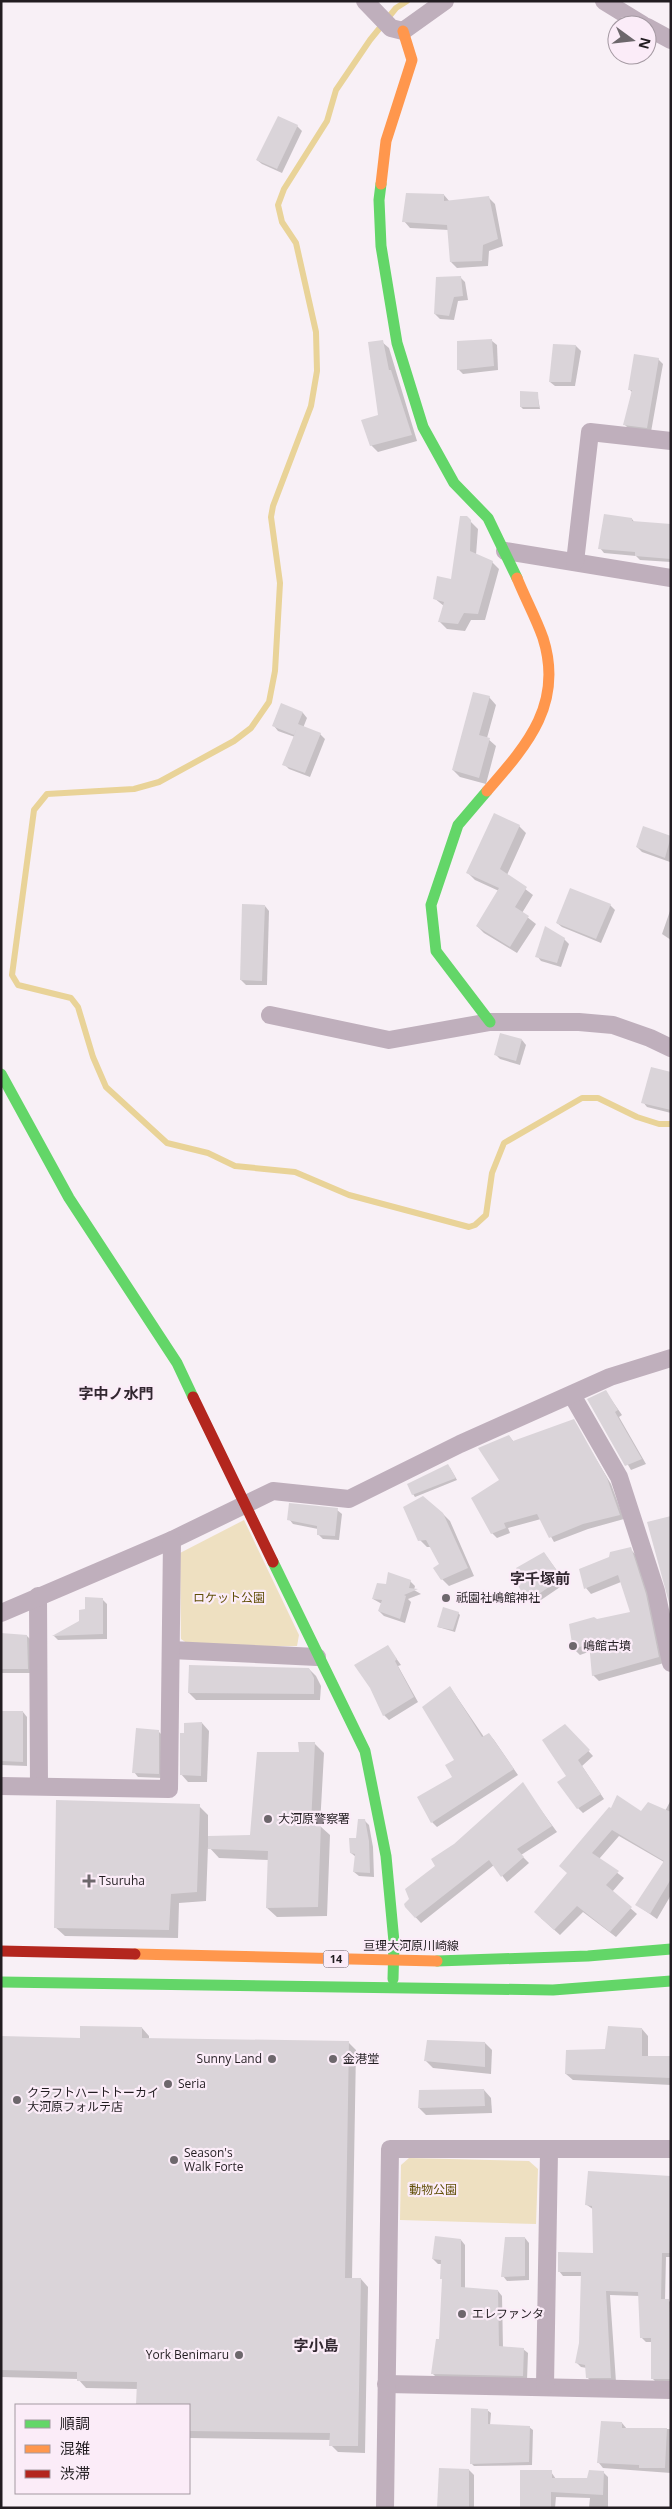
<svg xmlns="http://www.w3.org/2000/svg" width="672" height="2509" viewBox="0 0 672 2509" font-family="'Open Sans','Noto Sans JP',sans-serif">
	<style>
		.green { fill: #eee0c1 }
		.shadow { fill: #0003 }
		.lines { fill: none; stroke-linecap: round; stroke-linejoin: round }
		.stream { stroke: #e9d398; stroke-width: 6 }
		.building { fill: #dad4d9 }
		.street { stroke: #bfafbc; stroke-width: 18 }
		.fast { stroke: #63d668; stroke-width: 11 }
		.slow { stroke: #ff974d; stroke-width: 11 }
		.jam { stroke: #b3261e; stroke-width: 11 }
		.poi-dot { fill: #6d676c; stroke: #fbecf8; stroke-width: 2 }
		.labels { text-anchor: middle; stroke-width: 4.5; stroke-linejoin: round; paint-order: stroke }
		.shield { fill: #fbecf8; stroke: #635b62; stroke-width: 1 }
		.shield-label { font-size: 11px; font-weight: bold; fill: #221d21 }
		.park-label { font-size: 12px; fill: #614f08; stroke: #fbecf8 }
		.poi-label { font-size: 12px; fill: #221d21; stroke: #fbecf8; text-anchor: start }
		.street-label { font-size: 12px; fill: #221d21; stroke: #fbecf8 }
		.quarter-label { font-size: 15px; font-weight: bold; fill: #322730; stroke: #fbecf8 }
	</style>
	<rect width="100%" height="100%" fill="#f8f0f6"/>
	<!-- green -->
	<g class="green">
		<polygon points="244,1520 299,1635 297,1646 191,1646 181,1639 180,1553"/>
		<polygon points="409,2158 529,2161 538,2169 536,2224 400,2220 401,2165"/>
	</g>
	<!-- shadow -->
	<g class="shadow">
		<polygon points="297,126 302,131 282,173 262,164 257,160"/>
		<polygon points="444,195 450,202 488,197 495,204 503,246 489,251 488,266 457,268 451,262 449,230 410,228 404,221"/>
		<polygon points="460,277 465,282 468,300 458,301 454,320 440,319 435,314"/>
		<polygon points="492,341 497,345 498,370 463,374 458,369"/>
		<polygon points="382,342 389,348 417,441 378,452 371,445 379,416"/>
		<polygon points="554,345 576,346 581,351 575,386 555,386 550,382"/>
		<polygon points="658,359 663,364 651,432 629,429 625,425 632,392 629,389"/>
		<polygon points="537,393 540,409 523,409 521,407"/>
		<polygon points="467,518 478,529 476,555 492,562 499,569 485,620 471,620 465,631 447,629 440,622 444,606 434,598 452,580"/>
		<polygon points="632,519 635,523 671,525 671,562 640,560 636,556 604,553 600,548"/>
		<polygon points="489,697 496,705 487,738 496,746 486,784 460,777 453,770"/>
		<polygon points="282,705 303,713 307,718 303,728 320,734 325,739 310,777 289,769 284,764 295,737 278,731 274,726"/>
		<polygon points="519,826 526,833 507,875 533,895 522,913 536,924 517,953 484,933 477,926 499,891 475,880 468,873"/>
		<polygon points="644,828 671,837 670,862 642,852 637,847"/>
		<polygon points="610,905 615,910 601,943 562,927 557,923"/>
		<polygon points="265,906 269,911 267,985 246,985 241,980"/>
		<polygon points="670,911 671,911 671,940 662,934"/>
		<polygon points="564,939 569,944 561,967 541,961 537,956"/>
		<polygon points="522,1040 526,1045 520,1065 500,1059 495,1054"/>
		<polygon points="671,1073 671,1113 647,1107 643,1102"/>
		<polygon points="606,1392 622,1415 619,1417 646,1464 631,1470 589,1399"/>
		<polygon points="573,1421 611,1484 624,1519 588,1529 554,1542 541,1519 508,1528 510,1533 497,1538 492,1533 509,1436 514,1442"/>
		<polygon points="450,1468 457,1480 415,1497 413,1494 409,1485"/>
		<polygon points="337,1510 342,1514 339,1540 323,1539 318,1534 318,1529 293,1524 289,1519"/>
		<polygon points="443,1514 450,1521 474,1576 449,1586 442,1579 441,1564 431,1547 427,1547 420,1540"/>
		<polygon points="630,1549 636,1555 651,1601 664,1663 599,1681 593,1675 591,1651 580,1655 574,1649 597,1620 632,1613 621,1582 591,1594 586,1588"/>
		<polygon points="544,1553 566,1583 541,1600 531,1601 526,1596"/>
		<polygon points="410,1581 415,1586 414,1590 421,1594 408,1599 411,1602 405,1623 384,1616 379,1611 382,1604 373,1599 387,1586"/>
		<polygon points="102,1599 107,1604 107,1639 58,1640 54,1636 80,1622"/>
		<polygon points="458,1613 460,1615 455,1632 438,1627"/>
		<polygon points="27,1636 32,1641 32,1673 1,1673 1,1637"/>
		<polygon points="388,1647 401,1665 398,1666 418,1702 389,1720 384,1715"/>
		<polygon points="309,1669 316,1676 321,1686 320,1700 196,1700 189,1693"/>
		<polygon points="450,1687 484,1737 489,1734 494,1740 518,1775 437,1827 432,1822 454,1778 456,1760"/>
		<polygon points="1,1712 23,1712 27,1717 27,1766 1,1765"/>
		<polygon points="202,1723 209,1731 207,1782 188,1782 181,1774 185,1734"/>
		<polygon points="565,1726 593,1756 582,1766 604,1799 583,1813 578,1808"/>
		<polygon points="159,1732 163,1736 163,1778 138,1777 134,1772"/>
		<polygon points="314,1743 324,1753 320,1826 330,1835 327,1916 277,1917 267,1908 269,1860 219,1858 208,1846 206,1901 179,1903 178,1938 65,1936 55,1927 199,1806 208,1815 208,1837 251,1837"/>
		<polygon points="522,1784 557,1832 521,1855 529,1863 507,1882 494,1865 421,1923 406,1907 455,1845"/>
		<polygon points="671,1800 671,1895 657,1919 637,1905 664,1862 619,1836 599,1859 624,1878 612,1892 637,1914 616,1937 583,1912 560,1935 541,1918 610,1808 641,1813 665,1811"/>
		<polygon points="364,1820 369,1825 373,1847 374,1877 359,1876 354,1872 356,1857 351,1853"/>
		<polygon points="142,2028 149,2036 149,2040 349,2043 356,2050 352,2279 361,2279 368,2287 365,2453 338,2452 331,2445 331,2440 189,2438 189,2405 137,2405 138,2389 86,2388 78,2379 1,2377 1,2037 81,2039"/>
		<polygon points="642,2029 648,2036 648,2057 671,2057 671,2085 573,2080 566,2074"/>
		<polygon points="485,2043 492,2050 491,2074 433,2068 426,2061"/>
		<polygon points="484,2090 491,2098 492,2113 426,2115 419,2108"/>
		<polygon points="671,2177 671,2257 666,2257 665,2300 671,2302 671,2384 657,2383 652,2378 652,2342 646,2342 641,2337 640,2296 610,2295 616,2382 592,2382 587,2377 587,2368 581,2367 577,2363 581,2343 582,2276 563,2276 559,2271 594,2255 594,2210 587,2205"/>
		<polygon points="525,2238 529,2243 529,2280 507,2281 503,2276"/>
		<polygon points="461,2240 465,2245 465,2289 498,2291 502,2296 503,2348 523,2349 528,2353 527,2380 437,2378 433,2374 440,2340 443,2280 442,2264 438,2264 433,2259"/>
		<polygon points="487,2410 491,2413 490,2425 529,2427 533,2430 532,2465 474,2466 471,2463"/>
		<polygon points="622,2423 627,2429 671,2429 671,2473 603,2468 599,2463"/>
		<polygon points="469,2470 474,2475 474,2508 438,2508"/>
		<polygon points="551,2472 556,2479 588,2479 603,2472 608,2477 608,2508 589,2508 590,2498 556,2497 555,2508 521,2508"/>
	</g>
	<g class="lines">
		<!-- stream -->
		<polyline class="stream" points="407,1 396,8 370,40 336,90 327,121 284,189 278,205 282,222 296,243 316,332 317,371 311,406 273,506 271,517 280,583 275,671 269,702 251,728 234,741 159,782 134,789 47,794 34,810 12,975 18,985 71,998 78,1007 93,1057 106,1087 167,1143 208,1153 235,1166 295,1172 349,1195 469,1227 475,1225 486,1215 492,1173 504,1143 582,1098 598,1098 637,1117 659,1124 671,1124"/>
	</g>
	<!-- building -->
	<g class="building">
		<polygon points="278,116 298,125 277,169 256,160"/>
		<polygon points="406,193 444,194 444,201 489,196 498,239 483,245 482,261 450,262 447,225 402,222"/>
		<polygon points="461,276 463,296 454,297 449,316 434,314 436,277"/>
		<polygon points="492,339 494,366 457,370 457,341"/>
		<polygon points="383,340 389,370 391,370 412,435 370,446 361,420 378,415 368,342"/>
		<polygon points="553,344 576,345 571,382 549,382"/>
		<polygon points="634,354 659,358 647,428 623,425 632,390 628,390"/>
		<polygon points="520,391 538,392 539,407 520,407"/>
		<polygon points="604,514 632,518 632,521 671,524 671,559 635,556 635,552 598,549"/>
		<polygon points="460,516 467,516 471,520 470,551 493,561 478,614 464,613 458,624 438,622 444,602 433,599 437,576 451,579"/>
		<polygon points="473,692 490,696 479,735 490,738 479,778 452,770"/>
		<polygon points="281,703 303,712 298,724 321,733 305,773 282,765 297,728 294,735 272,726"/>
		<polygon points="494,813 520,825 500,869 527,887 515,907 529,916 510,947 476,926 499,888 466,873"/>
		<polygon points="643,826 671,836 665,858 636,847"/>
		<polygon points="570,888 611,904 596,939 556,923"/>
		<polygon points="242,904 265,905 262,981 240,980"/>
		<polygon points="545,926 565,938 557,963 535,957"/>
		<polygon points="500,1033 522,1039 516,1061 494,1055"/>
		<polygon points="651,1067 671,1072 671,1110 641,1103"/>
		<polygon points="606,1390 618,1410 615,1412 642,1459 625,1466 587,1399"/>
		<polygon points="574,1419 607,1478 620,1515 583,1524 549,1538 537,1514 504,1523 506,1528 491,1534 471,1498 499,1480 478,1448 509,1435 513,1441"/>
		<polygon points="448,1464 456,1478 412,1495 407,1484"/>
		<polygon points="423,1496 443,1513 468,1568 441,1580 433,1568 439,1564 426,1540 418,1541 403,1507"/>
		<polygon points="289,1503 338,1508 335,1536 317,1535 317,1526 287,1520"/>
		<polygon points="671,1516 671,1610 647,1522"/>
		<polygon points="631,1547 646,1594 659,1657 592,1676 589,1643 573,1650 569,1624 594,1617 597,1619 630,1612 618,1575 584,1589 579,1569 609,1557 610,1552"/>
		<polygon points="544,1552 562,1578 536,1596 525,1597 515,1581 520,1576 516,1568"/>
		<polygon points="388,1572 411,1580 409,1588 418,1589 404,1595 406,1596 400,1619 378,1611 382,1600 372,1599 377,1583 386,1584"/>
		<polygon points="85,1597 103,1598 103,1634 52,1636 79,1621 79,1610 85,1609"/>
		<polygon points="443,1607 459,1612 453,1630 437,1627"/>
		<polygon points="1,1633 27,1635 28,1669 1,1669"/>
		<polygon points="388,1645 397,1659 395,1661 414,1697 383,1716 370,1688 354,1665"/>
		<polygon points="189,1665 309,1668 314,1678 314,1694 188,1693"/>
		<polygon points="450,1686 482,1737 489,1733 514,1769 431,1823 417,1797 452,1777 445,1765 454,1760 422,1707"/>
		<polygon points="1,1711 23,1711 23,1762 1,1761"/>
		<polygon points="202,1722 201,1776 180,1775 180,1733 184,1733 184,1723"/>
		<polygon points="565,1724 590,1750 578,1760 601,1794 577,1809 557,1782 566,1776 542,1740"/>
		<polygon points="136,1728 159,1730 159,1774 132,1773"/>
		<polygon points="298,1742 315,1742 311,1824 321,1824 318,1907 266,1908 268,1851 208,1849 208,1836 250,1835 257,1752 299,1752"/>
		<polygon points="523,1782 552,1826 517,1849 524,1857 501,1877 489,1860 415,1918 405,1907 404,1904 409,1899 405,1889 435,1866 431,1859 454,1844"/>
		<polygon points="617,1795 641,1811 648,1802 671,1812 671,1879 650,1914 635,1905 664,1861 612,1830 592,1853 619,1871 606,1885 632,1907 610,1932 577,1906 554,1930 534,1912 567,1873 559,1866 609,1807 611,1808"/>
		<polygon points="56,1800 200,1804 197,1892 171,1894 169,1930 54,1928"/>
		<polygon points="358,1819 365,1819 369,1841 370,1873 353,1872 355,1854 350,1853 349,1838 356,1838"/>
		<polygon points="80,2026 142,2027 142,2038 349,2041 345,2278 361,2278 358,2446 329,2446 330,2433 189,2431 189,2405 136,2405 137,2382 77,2381 77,2372 1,2370 1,2036 80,2038"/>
		<polygon points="608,2026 642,2028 642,2056 671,2056 671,2078 565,2074 566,2050 605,2049"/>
		<polygon points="427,2040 485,2042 485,2067 424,2061"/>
		<polygon points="484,2089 485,2106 418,2108 419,2090"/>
		<polygon points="588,2171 671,2176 671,2253 662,2253 661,2299 669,2299 671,2379 651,2379 651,2338 640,2338 638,2292 606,2291 611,2378 586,2378 585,2365 575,2363 579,2343 581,2272 558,2272 558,2252 593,2253 592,2206 585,2205"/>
		<polygon points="435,2236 461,2239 461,2287 498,2290 499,2346 524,2348 523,2376 431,2374 436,2339 439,2339 442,2279 440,2279 441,2260 432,2259"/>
		<polygon points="505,2237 525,2237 525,2276 501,2277"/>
		<polygon points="471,2408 488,2409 488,2424 530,2426 529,2462 470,2464"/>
		<polygon points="601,2421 622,2422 622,2428 667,2428 665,2468 639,2468 639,2465 597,2463"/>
		<polygon points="439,2468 469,2469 469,2508 437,2508"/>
		<polygon points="520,2470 552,2470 552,2478 587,2478 589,2470 604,2471 603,2495 551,2492 551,2508 520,2508"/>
	</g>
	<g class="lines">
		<!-- street -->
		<g class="street">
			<polyline points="365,1 391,28 403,31 445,1"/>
			<polyline points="604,1 643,25"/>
			<polyline points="647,27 671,40"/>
			<polyline points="505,551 671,578"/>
			<polyline points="575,562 590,432 671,441"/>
			<polyline points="270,1015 389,1040 490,1022 579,1022 613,1025 650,1038 671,1048"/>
			<polyline points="572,1395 619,1477 656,1591 671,1663"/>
			<polyline points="38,1596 39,1786"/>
			<polyline points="1,1613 172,1540 273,1491 349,1499 460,1444 610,1377 671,1358"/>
			<polyline points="171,1650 317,1657"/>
			<polyline points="1,1786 169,1789 172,1540"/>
			<polyline points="386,2384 671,2390"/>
			<polyline points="545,2386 549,2151"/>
			<polyline points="385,2508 390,2149 671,2149"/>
		</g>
		<!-- fast -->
		<g class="fast">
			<polyline points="381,184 379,200 381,246 397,343 423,427 454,483 488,518 517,578"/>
			<polyline points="487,791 458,825 431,905 436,951 490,1022"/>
			<polyline points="1,1074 69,1198 177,1363 193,1397"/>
			<polyline points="273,1562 365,1751 386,1856 394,1942 393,1979"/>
			<polyline points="437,1961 588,1956 671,1949"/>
			<polyline points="1,1982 553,1990 671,1981"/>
		</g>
		<!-- slow -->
		<g class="slow">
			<polyline points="381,184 386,141 412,60 403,31"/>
			<path d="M487,791C527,745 564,704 543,638C536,618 525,598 517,578"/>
			<polyline points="135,1954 437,1961"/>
		</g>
		<!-- jam -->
		<g class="jam">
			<polyline points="193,1397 273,1562"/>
			<polyline points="1,1951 135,1954"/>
		</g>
	</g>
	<!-- markers -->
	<g class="poi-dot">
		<circle cx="446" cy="1598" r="5"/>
		<circle cx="573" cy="1646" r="5"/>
		<circle cx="268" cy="1819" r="5"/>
		<path d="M86.5 1873.5h5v5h5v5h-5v5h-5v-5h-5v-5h5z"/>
		<circle cx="272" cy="2059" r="5"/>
		<circle cx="333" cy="2059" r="5"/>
		<circle cx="168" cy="2084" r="5"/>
		<circle cx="17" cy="2100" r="5"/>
		<circle cx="174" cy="2160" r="5"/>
		<circle cx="462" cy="2314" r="5"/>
		<circle cx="239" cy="2355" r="5"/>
	</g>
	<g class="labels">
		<!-- shield labels -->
		<rect class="shield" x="323.5" y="1950.5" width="25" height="17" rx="4"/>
		<g class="shield-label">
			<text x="336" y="1963">14</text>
		</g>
		<!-- park labels -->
		<g class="park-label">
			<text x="229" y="1602">ロケット公園</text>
			<text x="433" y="2194">動物公園</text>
		</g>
		<!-- poi labels -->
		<g class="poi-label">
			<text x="456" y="1602">祇園社嶋館神社</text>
			<text x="583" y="1650">嶋館古墳</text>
			<text x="278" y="1823">大河原警察署</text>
			<text x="99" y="1885">Tsuruha</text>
			<text x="262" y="2063" text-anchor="end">Sunny Land</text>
			<text x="343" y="2063">金港堂</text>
			<text x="178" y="2088">Seria</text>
			<text x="27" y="2097">クラフトハートトーカイ<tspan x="27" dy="14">大河原フォルテ店</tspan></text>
			<text x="184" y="2157">Season's<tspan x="184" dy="14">Walk Forte</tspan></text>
			<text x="472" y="2318">エレファンタ</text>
			<text x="229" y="2359" text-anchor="end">York Benimaru</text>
		</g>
		<!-- street labels -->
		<g class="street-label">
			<text x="411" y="1950">亘理大河原川崎線</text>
		</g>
		<!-- quarter labels -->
		<g class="quarter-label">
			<text x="116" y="1399">字中ノ水門</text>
			<text x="540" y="1584">字千塚前</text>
			<text x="316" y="2351">字小島</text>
		</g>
	</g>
	<!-- border -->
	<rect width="672" height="2509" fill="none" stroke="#221d21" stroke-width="5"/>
	<!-- legend -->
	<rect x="15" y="2404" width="175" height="90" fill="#fbecf8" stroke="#a499a2"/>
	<rect x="25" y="2420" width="25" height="8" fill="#63d668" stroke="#a499a2"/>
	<text x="60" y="2429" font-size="15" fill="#221d21">順調</text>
	<rect x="25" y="2445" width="25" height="8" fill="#ff974d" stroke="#a499a2"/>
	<text x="60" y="2454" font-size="15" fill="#221d21">混雑</text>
	<rect x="25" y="2470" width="25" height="8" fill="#b3261e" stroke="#a499a2"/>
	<text x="60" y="2479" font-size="15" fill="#221d21">渋滞</text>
	<!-- north arrow -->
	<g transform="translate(632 40) rotate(105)"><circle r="24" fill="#fbecf8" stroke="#a499a2"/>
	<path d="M0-4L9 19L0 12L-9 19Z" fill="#6d676c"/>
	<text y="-8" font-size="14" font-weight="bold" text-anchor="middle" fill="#221d21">N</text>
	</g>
</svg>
